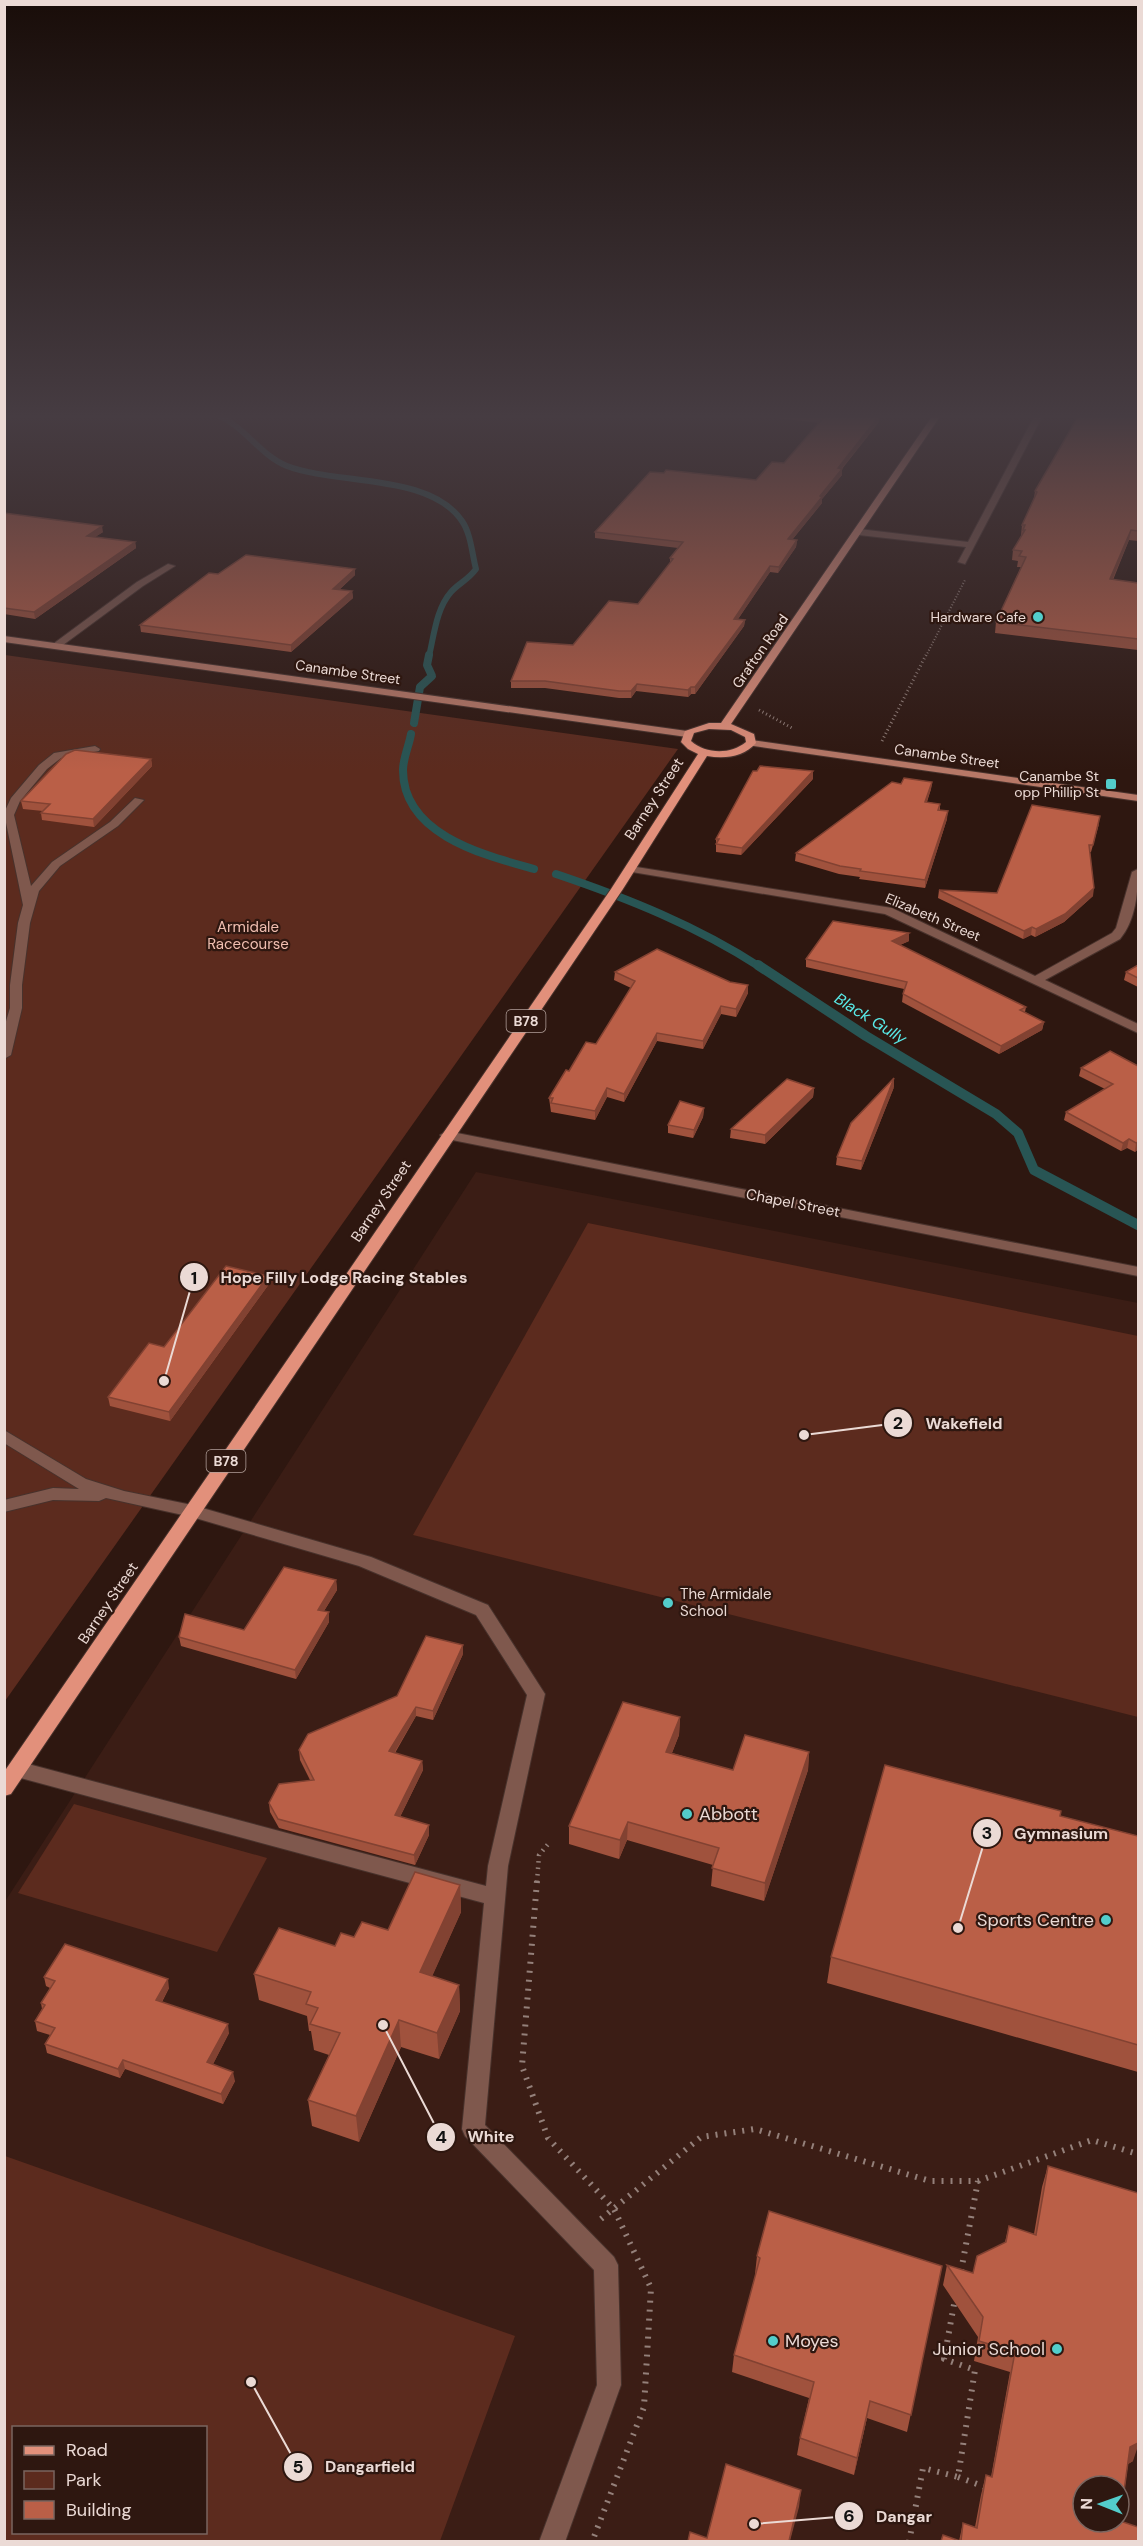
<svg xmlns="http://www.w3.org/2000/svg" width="1143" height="2546" viewBox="0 0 1143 2546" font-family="'DM Sans',sans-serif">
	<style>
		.built { fill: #3b1d15; fill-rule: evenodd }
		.green { fill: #5c2b1e; fill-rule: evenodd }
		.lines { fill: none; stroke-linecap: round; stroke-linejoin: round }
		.stream-far2 { stroke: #285554; stroke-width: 6 }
		.stream-far1 { stroke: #285554; stroke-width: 8 }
		.stream { stroke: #285554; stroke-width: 10 }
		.lane-casing { stroke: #48322c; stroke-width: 2 }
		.street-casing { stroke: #48322c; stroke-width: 2 }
		.secondary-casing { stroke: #48322c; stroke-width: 2 }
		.primary-casing { stroke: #48322c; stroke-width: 2 }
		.path-far3 { stroke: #94807a; stroke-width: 2; stroke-dasharray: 1 2; stroke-linecap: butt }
		.path-far2 { stroke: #94807a; stroke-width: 3; stroke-dasharray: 1 3; stroke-linecap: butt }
		.path-far1 { stroke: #94807a; stroke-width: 4.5; stroke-dasharray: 1.5 5; stroke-linecap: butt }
		.path { stroke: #94807a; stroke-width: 6; stroke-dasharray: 2 7; stroke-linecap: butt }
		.lane { fill: #7f584d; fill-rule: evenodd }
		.street { fill: #7f584d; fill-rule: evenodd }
		.secondary { fill: #b77867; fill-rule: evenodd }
		.primary { fill: #e2907b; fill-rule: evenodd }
		.wall { fill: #a0523d }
		.shaded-wall { fill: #824232 }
		.building { fill: #ba5f47; stroke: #824232; stroke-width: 1.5; fill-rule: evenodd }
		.poi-dot { fill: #53cdcb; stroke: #2e1710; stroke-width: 2 }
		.labels { text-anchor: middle; stroke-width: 4.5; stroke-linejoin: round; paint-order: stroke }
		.far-poi-label { font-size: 14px; fill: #ebdad5; stroke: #2e1710; text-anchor: end }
		.far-street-label { font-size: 14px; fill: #ebdad5; stroke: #2e1710 }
		.shield { fill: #2e1710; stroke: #b2a09a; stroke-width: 1.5 }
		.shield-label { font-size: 14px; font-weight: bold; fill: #ebdad5 }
		.street-label { font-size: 15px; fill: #ebdad5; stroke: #2e1710 }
		.park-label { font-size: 15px; fill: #f0beb0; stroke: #2e1710 }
		.poi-label { font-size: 15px; fill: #ebdad5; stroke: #2e1710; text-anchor: start }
		.water-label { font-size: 16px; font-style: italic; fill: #59ebe9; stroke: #2e1710 }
		.near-poi-label { font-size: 18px; fill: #ebdad5; stroke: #2e1710; text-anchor: start }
		.leader { fill: none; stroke: #ebdad5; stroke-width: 2 }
		.callout-dot { fill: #ebdad5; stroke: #2e1710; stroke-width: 2 }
		.mark-label { font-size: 18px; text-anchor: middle; font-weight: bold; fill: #111 }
		.callout-label { font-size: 16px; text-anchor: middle; font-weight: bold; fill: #ebdad5; stroke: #2e1710; stroke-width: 4.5; stroke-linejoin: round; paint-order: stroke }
	</style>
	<rect width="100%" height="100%" fill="#2e1710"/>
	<!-- built -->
	<path class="built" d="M476,1172L1138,1303V2541H5L4,1903ZM14,2428H206V2532H14ZM1083,2486H1119V2522H1083Z"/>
	<!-- green -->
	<g class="green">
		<polygon points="5,655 678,749 5,1701"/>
		<polygon points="588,1223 1138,1336 1138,1717 413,1535"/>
		<polygon points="74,1804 267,1858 217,1952 18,1893"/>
		<path d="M5,2156L515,2336L440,2541H5ZM14,2428H206V2532H14Z"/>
	</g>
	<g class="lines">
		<!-- stream-far2 -->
		<path class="stream-far2" d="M218,415C245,427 260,455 287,466C336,485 430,473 462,521C471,534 472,554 476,569C468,580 459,583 451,592C436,609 434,636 429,656"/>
		<!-- stream-far1 -->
		<g class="stream-far1">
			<polyline points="414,723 420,687 432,676 427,665 429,655"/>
			<path d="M411,734C409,746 403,758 403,770C403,835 484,855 534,869"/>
			<path d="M556,874C627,898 697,926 760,967"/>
		</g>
		<!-- stream -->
		<polyline class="stream" points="758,965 866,1036 996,1114 1018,1133 1034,1170 1138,1225"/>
		<defs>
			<g id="lane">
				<polygon points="95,746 100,749 99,751 61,758 47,769 20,801 14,815 31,886 52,862 110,822 135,798 144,800 118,826 60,866 39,891 30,923 22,985 22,1008 11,1055 4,1059 4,1028 10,1008 10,985 18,923 23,905 4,813 11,798 39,765 54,753"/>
				<polygon points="4,1430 86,1479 124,1491 192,1505 371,1557 488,1605 545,1694 508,1866 485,2125 614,2257 618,2265 621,2385 565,2542 539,2542 597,2385 594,2270 465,2136 462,2129 484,1903 17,1777 10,1774 7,1769 10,1764 17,1761 486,1886 488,1866 527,1695 476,1615 359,1566 192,1517 106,1498 99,1501 53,1500 4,1512 4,1500 53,1488 79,1489 4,1443"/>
			</g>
			<g id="street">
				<polygon points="1035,415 1043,415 965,564 958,562 966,547 859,535 855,532 859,529 968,542"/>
				<polygon points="168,564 175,566 143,586 59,648 53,648 53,644 137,582"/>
				<path d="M630,866L892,908L1035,976L1112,933L1116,928L1132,872L1138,869C1138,892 1136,920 1120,939L1045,980L1138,1024V1033L885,914L626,871V867Z"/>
				<polygon points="447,1131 1138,1267 1138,1276 442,1138 440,1135"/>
			</g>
			<g id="secondary">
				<polygon points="4,636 687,731 692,734 687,737 4,642"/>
				<polygon points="751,740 1138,795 1138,801 747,745 746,743"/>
			</g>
			<path id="primary" d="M933,415H941L731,724L754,734L756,743C744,757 725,759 707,756L623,889L11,1794L4,1796V1772L611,889L698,754L688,749L681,742L685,731L709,723H721ZM709,729L731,730L745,737L746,742C730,755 706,754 691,741L694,733Z"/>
		</defs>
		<!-- lane casing -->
		<use href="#lane" class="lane-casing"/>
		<!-- street casing -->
		<use href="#street" class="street-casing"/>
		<!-- secondary casing -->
		<use href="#secondary" class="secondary-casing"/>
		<!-- primary casing -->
		<use href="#primary" class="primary-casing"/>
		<!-- path-far3 -->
		<polyline class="path-far3" points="926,656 965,580"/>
		<!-- path-far2 -->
		<g class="path-far2">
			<polyline points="759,710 792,728"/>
			<polyline points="882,741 926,655"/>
		</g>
		<!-- path-far1 -->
		<polyline class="path-far1" points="537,1882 539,1855 549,1843"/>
		<!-- path -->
		<g class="path">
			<polyline points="537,1881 522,2066 548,2138 614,2209 651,2288 644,2407 592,2542"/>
			<polyline points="601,2219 701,2137 755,2129 930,2181 978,2181 1092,2140 1138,2154"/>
			<polyline points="961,2271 978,2181"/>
			<polyline points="958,2477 988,2488"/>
			<polyline points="909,2542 923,2468 958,2477 975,2370 944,2359 955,2299"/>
		</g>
		<!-- lane -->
		<use href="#lane" class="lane"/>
		<!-- street -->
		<use href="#street" class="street"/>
		<!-- secondary -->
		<use href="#secondary" class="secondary"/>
		<!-- primary -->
		<use href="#primary" class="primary"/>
	</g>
	<!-- wall -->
	<g class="wall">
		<polygon points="759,415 880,415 879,422 842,469 842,475 822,499 822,503 792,540 797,540 796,547 778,573 770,572 738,619 745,620 744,626 695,694 691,694 688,697 636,691 631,698 619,698 545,688 511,688 511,681 573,645 638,604 670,563 670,558 678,548 595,538 595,532 756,480 784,463 820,423 759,416"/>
		<polygon points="1138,415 1138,541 1129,540 1113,580 1138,583 1138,650 995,633 996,622 1021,567 1017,567 1018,561 1012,560 1013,550 1022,535 1021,535 1022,525 1034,498 1035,491"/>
		<polygon points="4,513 103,532 95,537 135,542 136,548 35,619 4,614"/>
		<polygon points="355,569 355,575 339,590 352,591 353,598 291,652 141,632 140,625 218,574"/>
		<polygon points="151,759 152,766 94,827 42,820 41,813 43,811 23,809 21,801"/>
		<polygon points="813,779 741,855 716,852 716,839"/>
		<polygon points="932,782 931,789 927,802 940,804 940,810 947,819 925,888 859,879 860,877 839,874 795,861 796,853 901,784"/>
		<polygon points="1099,824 1091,852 1090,852 1093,896 1064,922 1035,937 1031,935 1023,939 938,898 939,890 997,893"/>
		<polygon points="909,933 909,941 900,945 1026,1007 1025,1012 1044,1022 1042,1030 999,1054 902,1002 903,994 904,989 806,967 806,959"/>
		<polygon points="1138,965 1138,987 1124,980 1126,972"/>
		<polygon points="615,972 748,993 736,1017 721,1014 703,1049 657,1041 624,1102 607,1097 595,1120 551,1112 549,1098 569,1071 596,1044 631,988 614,980"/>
		<polygon points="1138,1066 1138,1149 1135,1152 1127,1148 1121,1151 1064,1120 1066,1112 1105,1089 1079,1076 1081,1068"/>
		<polygon points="894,1087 861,1170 836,1165 837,1157"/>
		<polygon points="814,1088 813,1097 765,1144 730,1138 731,1129"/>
		<polygon points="704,1108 703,1117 693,1138 668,1133 668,1125"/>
		<polygon points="269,1284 170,1421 110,1406 108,1397 164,1347"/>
		<polygon points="336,1580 337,1590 324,1611 329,1612 329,1622 296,1679 181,1646 179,1637 244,1630"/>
		<polygon points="463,1654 433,1720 416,1716 395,1753 422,1761 423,1770 400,1817 429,1825 429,1835 415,1865 279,1828 270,1812 269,1803 310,1780 300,1760 299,1750 397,1696"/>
		<polygon points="680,1717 679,1735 672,1753 733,1770 809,1752 808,1770 764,1901 711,1886 713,1865 627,1840 619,1859 569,1844 569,1826"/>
		<polygon points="1060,1816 1138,1836 1138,2072 827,1983 831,1957"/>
		<polygon points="460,1885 461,1912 432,1976 459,1985 460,2011 439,2059 401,2047 359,2142 312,2126 308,2100 329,2055 314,2050 311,2031 309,2031 307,2016 259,2000 254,1974 335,1946 354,1937 388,1930"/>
		<polygon points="44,1977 169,1988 162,2002 229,2033 213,2064 235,2081 223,2104 125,2069 120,2078 47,2053 45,2044 50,2035 37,2031 35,2021 42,2009 41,2003 50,1988 46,1986"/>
		<polygon points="1048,2166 1133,2461 1128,2464 1120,2521 1138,2541 941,2541 959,2541 963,2523 975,2527 981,2495 986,2475 991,2477 1010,2372 974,2361 978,2337 943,2285 947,2265 973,2273 1005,2242 1009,2226 1034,2234 1042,2187"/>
		<polygon points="757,2256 942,2266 907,2432 867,2418 854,2475 797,2455 800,2438 809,2398 732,2372 734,2355 756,2274 755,2274"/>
	</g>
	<!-- shaded-wall -->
	<g class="shaded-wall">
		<polygon points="879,416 879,422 837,474 838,468"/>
		<polygon points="842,469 842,475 822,499 822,503 787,546 788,539 820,496"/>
		<polygon points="102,526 103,532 87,542 87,536"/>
		<polygon points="1131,530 1129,540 1108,590 1110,579"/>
		<polygon points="797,540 796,547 778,573 779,567"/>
		<polygon points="135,542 136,548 35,619 34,612"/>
		<polygon points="770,566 770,572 734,625 734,619"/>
		<polygon points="355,569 355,575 333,595 333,589"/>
		<polygon points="352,591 353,598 291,652 291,645"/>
		<polygon points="745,620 744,626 695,694 695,687"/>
		<polygon points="637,684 636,691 631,698 631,691"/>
		<polygon points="691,687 691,694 688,697 688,690"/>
		<polygon points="151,759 152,766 94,827 93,819"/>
		<polygon points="813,771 813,779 741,855 742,848"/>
		<polygon points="932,782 931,789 924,809 925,802"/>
		<polygon points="948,811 947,819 925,888 925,880"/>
		<polygon points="1094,888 1093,896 1064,922 1035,937 1036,929"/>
		<polygon points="1032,927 1031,935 1023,939 1024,931"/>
		<polygon points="909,933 909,941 891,949 892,941"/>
		<polygon points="748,985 748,993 736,1017 736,1009"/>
		<polygon points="721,1006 721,1014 703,1049 703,1041"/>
		<polygon points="1044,1022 1042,1030 999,1054 1001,1046"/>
		<polygon points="657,1033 657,1041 624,1102 624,1094"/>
		<polygon points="894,1078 894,1087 861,1170 862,1161"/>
		<polygon points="607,1088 607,1097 595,1120 595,1111"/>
		<polygon points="814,1088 813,1097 765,1144 765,1135"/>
		<polygon points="704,1108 703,1117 693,1138 694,1130"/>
		<polygon points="1129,1139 1127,1148 1121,1151 1123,1143"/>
		<polygon points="1138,1142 1138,1149 1135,1152 1136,1143"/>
		<polygon points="268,1276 269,1284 170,1421 169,1412"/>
		<polygon points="336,1580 337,1590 319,1619 318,1610"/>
		<polygon points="329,1612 329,1622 296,1679 295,1670"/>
		<polygon points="463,1645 463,1654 433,1720 433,1711"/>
		<polygon points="416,1707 416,1716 390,1760 389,1751"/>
		<polygon points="680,1717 679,1735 665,1770 666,1752"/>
		<polygon points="809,1752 808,1770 764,1901 765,1883"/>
		<polygon points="422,1761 423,1770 396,1825 395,1815"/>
		<polygon points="628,1822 627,1840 619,1859 620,1840"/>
		<polygon points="429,1825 429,1835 415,1865 414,1855"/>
		<polygon points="460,1885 461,1912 422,1999 420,1972"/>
		<polygon points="168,1979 169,1988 158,2009 156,2000"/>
		<polygon points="459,1985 460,2011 439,2059 437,2033"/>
		<polygon points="399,2020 401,2047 359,2142 356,2116"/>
		<polygon points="228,2024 229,2033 209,2072 207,2062"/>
		<polygon points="123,2060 125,2069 120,2078 118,2069"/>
		<polygon points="233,2072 235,2081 223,2104 221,2094"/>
		<polygon points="870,2401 867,2418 854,2475 857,2458"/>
		<polygon points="1138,2443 1138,2446 1133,2461 1123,2467 1130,2447"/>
		<polygon points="801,2490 799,2507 790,2541 789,2541"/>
	</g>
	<!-- building -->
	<g class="building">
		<polygon points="802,415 876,415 875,416 879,416 838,468 842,469 820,496 822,497 788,539 797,540 779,567 770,566 734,619 745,620 695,687 691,687 688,690 637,684 631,691 619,691 545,681 511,681 527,642 573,645 609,601 638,604 673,559 670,558 683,542 595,532 650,472 664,473 666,470 756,480 772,462 784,463 824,417"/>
		<polygon points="1079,415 1138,415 1138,531 1131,530 1110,579 1138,583 1138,639 996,622 1026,557 1019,556 1022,551 1013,550 1025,530 1023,530 1025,525 1022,525 1037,492 1035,491"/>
		<polygon points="4,513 102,526 87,536 135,542 34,612 4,608"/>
		<polygon points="246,555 355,569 333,589 352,591 291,645 140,625 209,573 218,574"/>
		<polygon points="75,750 151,759 93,819 41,813 50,804 21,801 66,754"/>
		<polygon points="760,766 813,771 742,848 716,844 719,839 716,839 753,771 757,771"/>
		<polygon points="904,778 932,782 925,802 940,804 938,810 948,811 925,880 860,871 861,869 840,866 796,853 892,782 901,784"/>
		<polygon points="1032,805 1100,816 1093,845 1089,845 1094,888 1065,914 1036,929 1032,927 1024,931 939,890 997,893"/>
		<polygon points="833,921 909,933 892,941 1026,1007 1020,1010 1044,1022 1001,1046 903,994 907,982 806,959"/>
		<polygon points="657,949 730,982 748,985 736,1009 721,1006 703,1041 657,1033 624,1094 607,1088 595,1111 551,1103 553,1098 549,1098 566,1070 569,1071 586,1042 596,1044 635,981 615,972"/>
		<polygon points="1138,965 1138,978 1126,972"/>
		<polygon points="1110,1051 1138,1066 1138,1142 1136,1143 1129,1139 1123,1143 1066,1112 1113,1084 1081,1068"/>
		<polygon points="894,1078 862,1161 837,1157 851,1123"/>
		<polygon points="787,1079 814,1088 765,1135 731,1129"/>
		<polygon points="680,1101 704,1108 694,1130 668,1125"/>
		<polygon points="226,1266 268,1276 169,1412 108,1397 149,1343 164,1347"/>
		<polygon points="284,1567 336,1580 318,1610 329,1612 295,1670 179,1637 185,1614 244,1630"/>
		<polygon points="426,1636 463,1645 433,1711 416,1707 389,1751 422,1761 395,1815 429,1825 414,1855 278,1819 269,1803 279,1784 314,1780 299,1750 308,1734 397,1696"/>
		<polygon points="623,1702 680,1717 666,1752 733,1770 745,1735 809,1752 765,1883 712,1868 719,1848 628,1822 620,1840 569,1826"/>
		<polygon points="885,1765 1061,1811 1060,1816 1138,1836 1138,2045 831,1957"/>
		<polygon points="415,1872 460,1885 420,1972 459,1985 437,2033 399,2020 356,2116 308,2100 340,2033 310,2024 318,2008 306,2004 311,1992 254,1974 279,1928 335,1946 341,1933 354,1937 362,1922 388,1930"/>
		<polygon points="65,1944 168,1979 156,2000 228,2024 207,2062 233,2072 221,2094 123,2060 118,2069 45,2044 55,2028 35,2021 45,2005 41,2003 55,1981 44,1977"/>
		<path d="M1048,2166L1138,2193V2443L1130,2447L1120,2521L1138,2527V2541H961L963,2523L977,2528L986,2475L992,2477L1015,2352L979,2341L983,2317L947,2265L973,2273L977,2256L1006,2242L1009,2226L1036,2235ZM1083,2486H1119V2522H1083Z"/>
		<polygon points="769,2211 942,2266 911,2415 870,2401 857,2458 800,2438 814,2382 734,2355 760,2258 757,2256"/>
		<polygon points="726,2464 801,2490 789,2541 688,2541 690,2532 707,2538"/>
		<polygon points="943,2535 960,2541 941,2541"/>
	</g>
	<!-- sky -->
	<linearGradient id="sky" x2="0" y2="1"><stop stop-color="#190d09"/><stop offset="0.54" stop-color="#463c42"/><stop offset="1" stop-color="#463c42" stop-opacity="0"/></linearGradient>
	<rect width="1143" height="771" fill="url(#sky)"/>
	<!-- markers -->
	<g class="poi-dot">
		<circle cx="1038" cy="617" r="6"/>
		<rect x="1105" y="778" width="12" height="12" rx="3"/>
		<circle cx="668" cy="1603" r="6"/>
		<circle cx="687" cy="1814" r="6"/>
		<circle cx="1106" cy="1920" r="6"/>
		<circle cx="773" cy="2341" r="6"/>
		<circle cx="1057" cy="2349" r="6"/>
	</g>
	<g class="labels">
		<!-- far-poi labels -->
		<g class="far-poi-label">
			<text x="1026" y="622">Hardware Cafe</text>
			<text x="1099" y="781">Canambe St<tspan x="1099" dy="16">opp Phillip St</tspan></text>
		</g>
		<!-- far-street labels -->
		<g class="far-street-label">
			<text transform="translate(760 651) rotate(-55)" y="5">Grafton Road</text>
			<text transform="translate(348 672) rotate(8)" y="5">Canambe Street</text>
			<text transform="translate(947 756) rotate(8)" y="5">Canambe Street</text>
			<text transform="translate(933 917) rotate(23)" y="5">Elizabeth Street</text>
		</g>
		<!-- shield labels -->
		<g class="shield">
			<rect x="506.5" y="1010" width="39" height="22" rx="4.5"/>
			<rect x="206.5" y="1450" width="39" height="22" rx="4.5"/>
		</g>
		<g class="shield-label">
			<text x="526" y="1026">B78</text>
			<text x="226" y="1466">B78</text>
		</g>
		<!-- street labels -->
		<g class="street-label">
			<text transform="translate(654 799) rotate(-57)" y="5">Barney Street</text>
			<text transform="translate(381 1201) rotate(-56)" y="5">Barney Street</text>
			<text transform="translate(793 1203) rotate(11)" y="5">Chapel Street</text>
			<text transform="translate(108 1603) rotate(-56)" y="5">Barney Street</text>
		</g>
		<!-- park labels -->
		<g class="park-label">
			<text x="248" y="932">Armidale<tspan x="248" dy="17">Racecourse</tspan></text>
		</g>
		<!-- poi labels -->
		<g class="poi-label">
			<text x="680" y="1599">The Armidale<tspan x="680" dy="17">School</tspan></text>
		</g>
		<!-- water labels -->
		<g class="water-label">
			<text transform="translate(871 1018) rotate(32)" y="6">Black Gully</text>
		</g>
		<!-- near-poi labels -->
		<g class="near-poi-label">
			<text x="699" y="1820">Abbott</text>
			<text x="1094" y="1926" text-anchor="end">Sports Centre</text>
			<text x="785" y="2347">Moyes</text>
			<text x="1045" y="2355" text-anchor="end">Junior School</text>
		</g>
	</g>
	<!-- callouts -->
	<path class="leader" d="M164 1381L194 1277M804 1435L898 1423M958 1928L987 1833M383 2025L441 2137M251 2382L298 2467M754 2524L849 2516"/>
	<g class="callout-dot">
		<circle cx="164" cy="1381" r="6"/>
		<circle cx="804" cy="1435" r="6"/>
		<circle cx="958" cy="1928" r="6"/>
		<circle cx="383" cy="2025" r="6"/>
		<circle cx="251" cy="2382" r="6"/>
		<circle cx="754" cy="2524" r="6"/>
		<circle cx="194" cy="1277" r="15"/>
		<circle cx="898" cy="1423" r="15"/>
		<circle cx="987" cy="1833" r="15"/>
		<circle cx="441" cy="2137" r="15"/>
		<circle cx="298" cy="2467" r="15"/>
		<circle cx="849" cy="2516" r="15"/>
	</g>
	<g class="mark-label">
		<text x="194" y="1284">1</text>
		<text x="898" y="1429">2</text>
		<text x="987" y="1839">3</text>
		<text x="441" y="2143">4</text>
		<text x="298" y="2473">5</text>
		<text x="849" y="2522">6</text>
	</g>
	<g class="callout-label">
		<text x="344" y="1283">Hope Filly Lodge Racing Stables</text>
		<text x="964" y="1429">Wakefield</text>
		<text x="1061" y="1839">Gymnasium</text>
		<text x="491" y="2142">White</text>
		<text x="370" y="2472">Dangarfield</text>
		<text x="904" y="2522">Dangar</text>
	</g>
	<!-- border -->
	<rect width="1143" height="2546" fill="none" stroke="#ebdad5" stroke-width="12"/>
	<!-- legend -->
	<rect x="12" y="2426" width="195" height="108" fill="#2e1710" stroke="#7a655f" stroke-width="1.5"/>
	<rect x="24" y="2446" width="30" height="9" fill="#e2907b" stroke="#7a655f" stroke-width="1.5"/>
	<text x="66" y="2456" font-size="18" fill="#ebdad5">Road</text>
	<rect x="24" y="2471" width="30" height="18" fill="#5c2b1e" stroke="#7a655f" stroke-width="1.5"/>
	<text x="66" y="2486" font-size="18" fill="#ebdad5">Park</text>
	<rect x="24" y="2501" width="30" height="18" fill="#ba5f47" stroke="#7a655f" stroke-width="1.5"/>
	<text x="66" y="2516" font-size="18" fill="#ebdad5">Building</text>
	<!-- north arrow -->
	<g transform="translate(1101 2504) rotate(271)"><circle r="28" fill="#2e1710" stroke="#7a655f" stroke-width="1.5"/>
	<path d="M0-4.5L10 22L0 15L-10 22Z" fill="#53cdcb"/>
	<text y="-9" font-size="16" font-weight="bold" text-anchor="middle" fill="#ebdad5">N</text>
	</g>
</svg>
